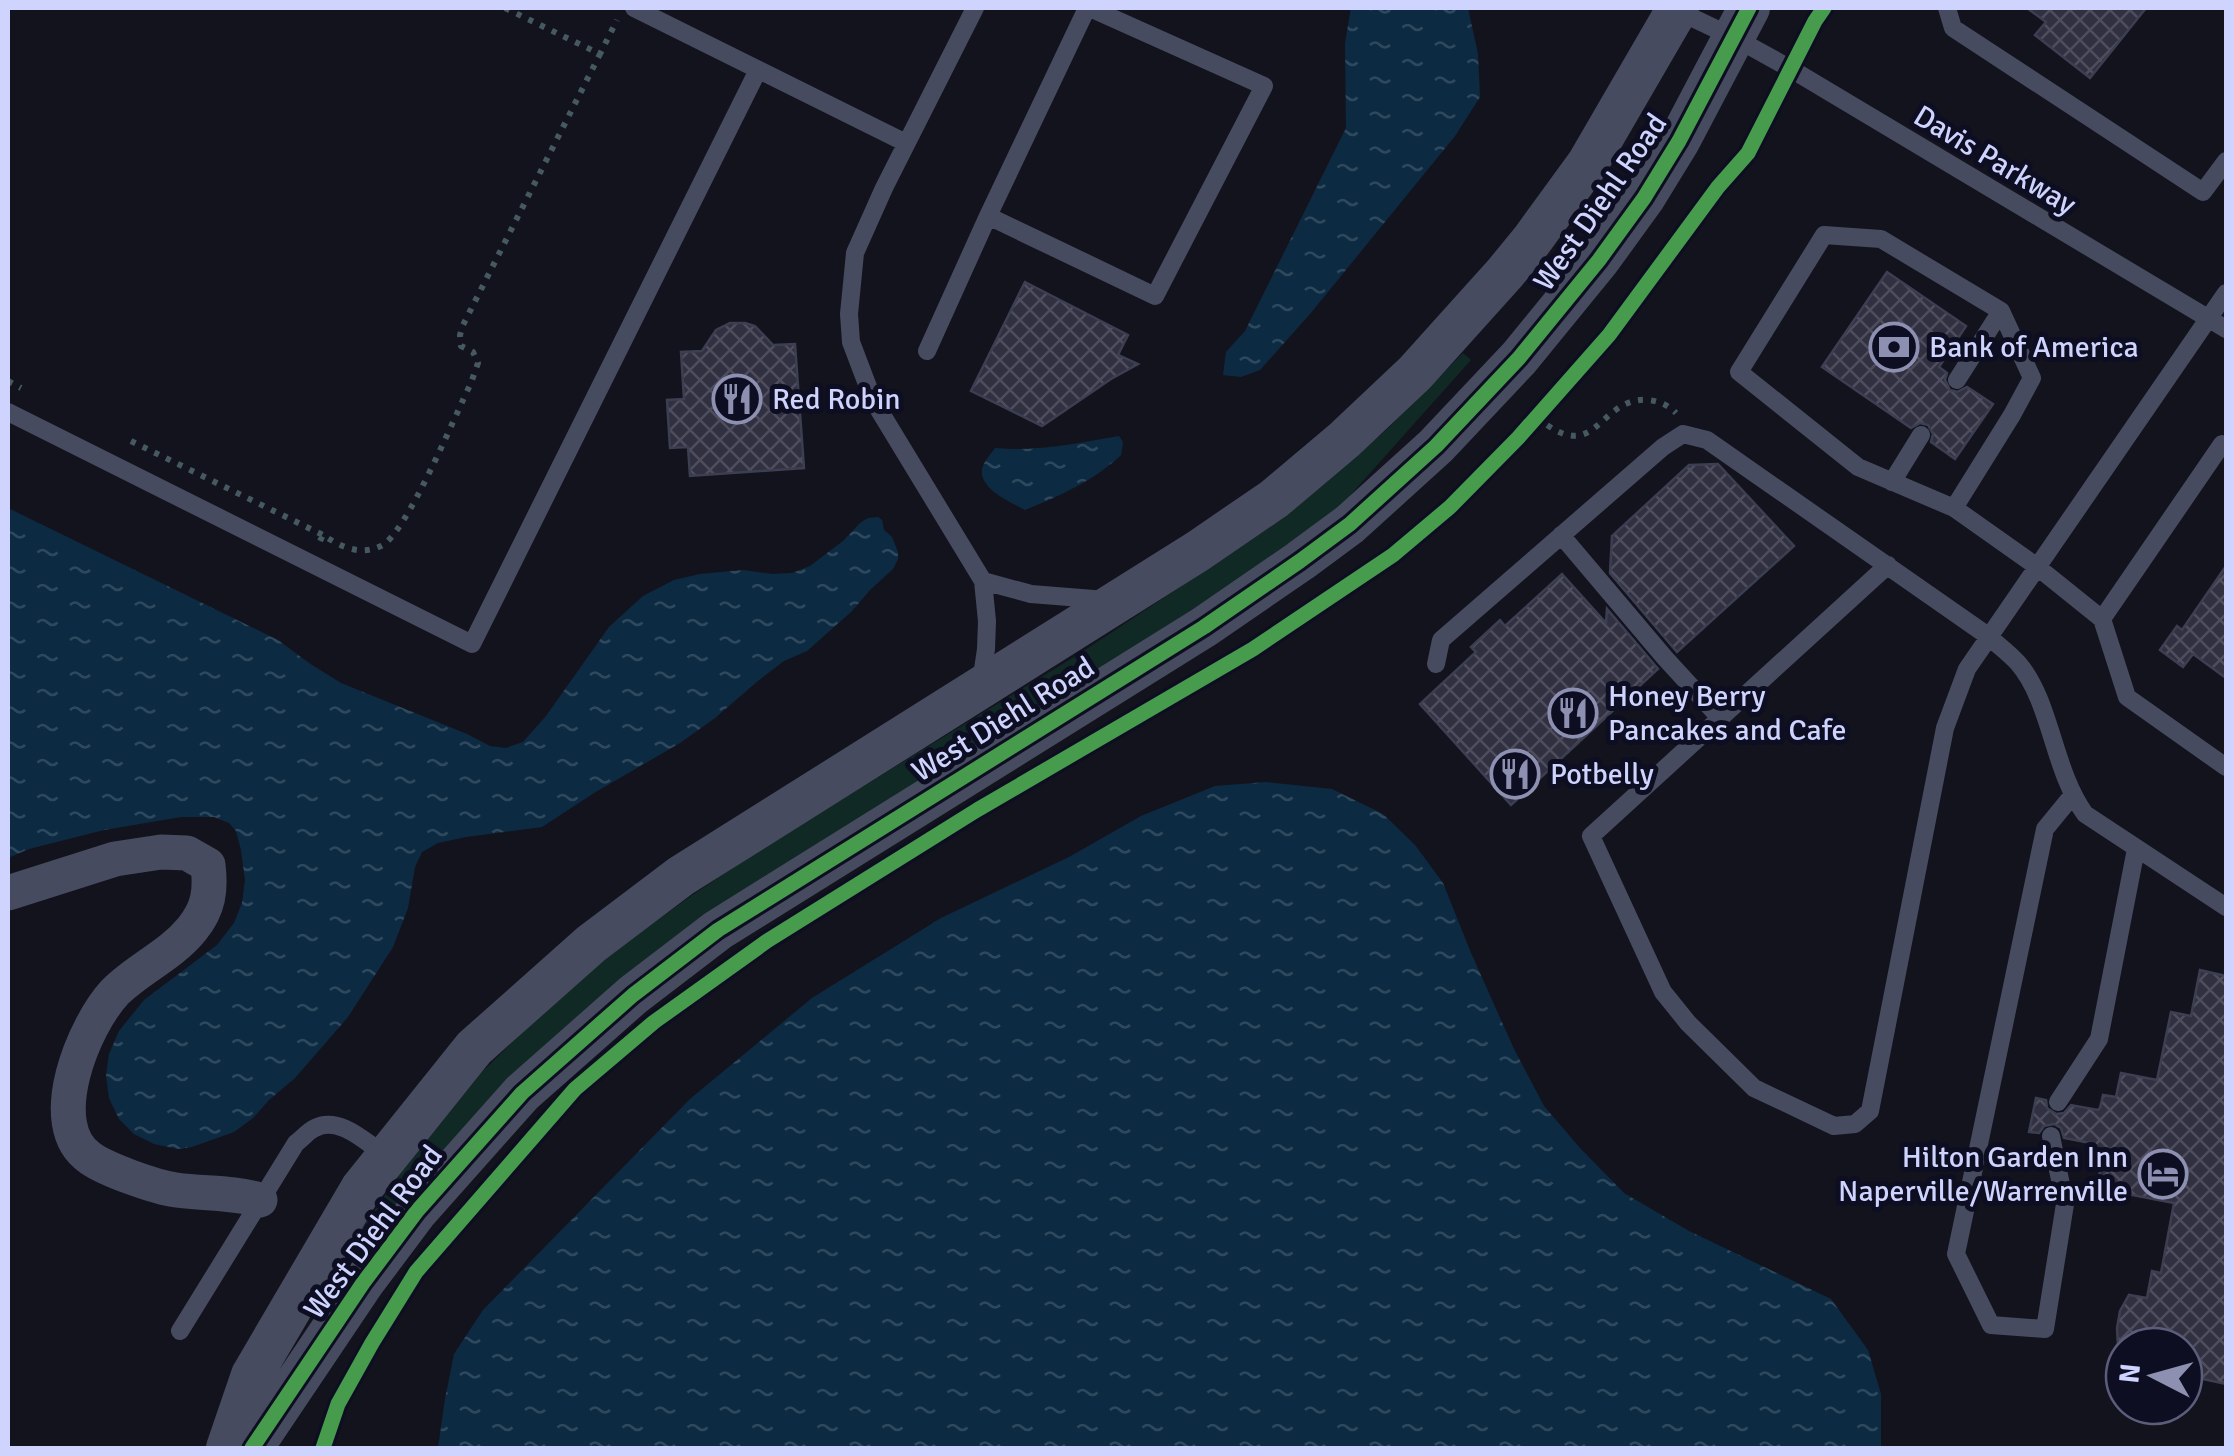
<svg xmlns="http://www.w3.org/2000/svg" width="2234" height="1456" viewBox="0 0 2234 1456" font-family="Signika,sans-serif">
	<defs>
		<pattern id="water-ripples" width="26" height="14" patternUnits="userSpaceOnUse" patternTransform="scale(2.5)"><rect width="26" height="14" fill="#0c2a41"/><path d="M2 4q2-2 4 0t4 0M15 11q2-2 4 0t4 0" fill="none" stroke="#2e485e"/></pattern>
		<pattern id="building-cross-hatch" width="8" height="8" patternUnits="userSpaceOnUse" patternTransform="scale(2.5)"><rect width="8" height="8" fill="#303040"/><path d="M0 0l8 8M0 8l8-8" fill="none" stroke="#4d4d5d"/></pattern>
	</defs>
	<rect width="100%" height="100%" fill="#13131e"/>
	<!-- grass -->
	<path fill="#112925" d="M1463 353 1471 360 1337 510 1295 545 874 811 363 1251 355 1255 349 1252V1247L402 1171 481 1073 544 1011 602 960 691 896 764 847 1079 654 1278 522 1386 430Z"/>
	<!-- water -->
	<path fill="url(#water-ripples)" d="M1351 8H1468L1478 54 1480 97 1455 136 1310 314 1260 370 1241 377 1223 375 1226 352 1245 331 1346 128 1345 43Z
		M1119 436 1123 442 1121 455C1092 482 1061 495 1025 510 1011 502 980 490 982 470 983 462 990 455 995 448 1037 452 1078 443 1119 436Z
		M8 508 278 640 309 663 341 683 467 734 490 746 506 748 523 742 546 716 609 627 643 596 674 580 700 574 743 570 772 574 792 573 810 566 843 541 860 523 868 518 878 517 882 520 884 530 892 537 898 552V559L893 569 871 589 851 612 807 651 784 661 759 680 715 718 680 743 594 793 542 827 466 837 438 843 422 852 415 867 408 908 393 947 348 1017 295 1078 269 1100 253 1118 234 1132 192 1147 178 1149 154 1144 134 1134 119 1119 109 1098 106 1075 109 1054 119 1031 144 1000 217 945 234 923 242 903 245 880 241 850 236 831 229 823 214 817H181L104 830 29 849 8 858Z
		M1266 782 1332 789 1383 814 1415 845 1443 883 1471 953 1514 1049 1544 1106 1580 1148 1624 1193 1689 1231 1831 1299 1868 1350 1881 1394V1448H438L445 1399 454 1354 483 1310 690 1099 812 998 941 918 1069 857 1141 816 1215 786Z"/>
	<!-- building -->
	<path fill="url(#building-cross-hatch)" stroke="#3c3e52" stroke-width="2.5" d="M2027 8H2146L2090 78 2035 35 2046 22Z
		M1887 272 1966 326 1939 367 1947 373 1945 380 1950 390 1957 392 1967 387 1993 404 1955 459 1931 442 1933 434 1928 425 1920 423 1911 428 1822 367Z
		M1025 282 1128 335 1118 355 1138 364 1111 379 1042 426 971 391Z
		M730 323H745L755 326 773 345 795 344 804 468 690 476 688 447 670 448 667 400 684 399 681 352 702 351 716 330Z
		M1718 464 1794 546 1677 652 1610 573 1612 536 1689 465Z
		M2226 566V678L2193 654 2183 667 2160 650 2177 626 2182 630Z
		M1562 574 1606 623 1607 609 1658 669 1511 805 1420 704 1476 652 1471 647 1500 620 1505 626Z
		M2200 970 2226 976V1384L2184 1375V1346H2118L2117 1328 2120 1311 2129 1295 2147 1298 2152 1271 2161 1273 2174 1203 2096 1188 2102 1163 2089 1160 2092 1147H2089L2090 1143 2064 1138 2061 1128 2054 1124 2044 1126 2039 1133 2029 1132 2036 1098 2046 1100 2047 1108 2056 1114 2064 1113 2071 1105 2098 1110 2100 1108 2103 1095 2116 1097 2121 1073 2157 1080 2171 1012 2191 1016Z"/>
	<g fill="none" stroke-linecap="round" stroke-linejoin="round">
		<!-- path -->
		<path stroke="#465960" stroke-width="6" stroke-dasharray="5 8" stroke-linecap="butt" d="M505 8 600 54 617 20
			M8 381 21 388
			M1537 417C1597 469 1598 396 1648 400 1659 401 1668 405 1676 413
			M131 441 323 535
			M320 541 323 535C341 547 360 556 381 546 406 535 456 413 471 383L478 363 473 352 461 346 460 335 463 325 600 54"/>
		<!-- service -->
		<path stroke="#474b5f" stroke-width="18" d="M634 8 906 143
			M975 8 884 188 855 253 849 314 851 342 873 400 983 581 987 621 986 649 981 683
			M1947 8 1953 28 2203 192 2226 161
			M1678 11 1735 38 1791 69 2226 329
			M988 216 1087 8
			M927 351 988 216 1155 296 1264 86 1090 8
			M1957 380 2001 311
			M8 412 472 644 758 70
			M1892 482 1921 435
			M1954 508 2012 415 2032 378 2001 311 1881 239 1824 235 1739 372 1858 467 1954 508 2036 566 2102 619 2127 697 2226 767
			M1561 535 1665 658 1720 718
			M1888 565 1591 836 1663 992 1688 1023 1754 1088 1834 1126 1855 1124 1870 1111 1945 728 1967 669 2226 293
			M983 581 1031 594 1106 600
			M2102 619 2222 444 2226 447
			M1436 664 1441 640 1663 447 1683 434 1707 440 1988 636C1998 645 2009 653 2018 663 2051 701 2053 770 2085 814L2226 907
			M2058 1102 2099 1039 2136 849
			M2051 1136 2065 1204 2045 1329 1991 1325 1956 1254 2045 829 2072 796
			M180 1331 296 1143C302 1139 308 1131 315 1128 339 1115 367 1143 386 1156"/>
		<!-- minor -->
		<path stroke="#474b5f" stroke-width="35" d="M8 893 115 859 161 852 187 853 208 865C211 890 209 908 192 929 170 956 139 968 115 992 84 1025 42 1125 90 1158 107 1170 155 1187 176 1190 205 1194 232 1192 260 1200"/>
		<!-- tertiary -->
		<path stroke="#474b5f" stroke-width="42" d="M227 1448 252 1375 361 1189 474 1048 591 944 681 876 1198 551 1274 499 1344 440 1415 373 1505 273 1532 240 1588 163 1678 8
			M252 1448 363 1283 417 1211 522 1093 633 995 718 930 1204 627 1300 561 1350 524 1436 446 1519 358 1599 260 1644 198 1679 141 1749 8"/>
		<!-- cycleway casing -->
		<g stroke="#0e0e23" stroke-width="21">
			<path id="cycleway" d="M252 1448 363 1283 417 1211 522 1093 633 995 718 930 1204 627 1300 561 1350 524 1436 446 1519 358 1599 260 1644 198 1679 141 1749 8
				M323 1448 338 1404 372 1343 416 1272 575 1089 654 1022 767 941 977 810 1253 649 1393 555 1450 507 1518 438 1609 335 1718 187 1748 153 1815 21 1824 8"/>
		</g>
		<!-- cycleway -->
		<use href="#cycleway" stroke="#469c4c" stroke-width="15"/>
	</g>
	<!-- icons -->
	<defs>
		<g id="bank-ring" transform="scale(2.5)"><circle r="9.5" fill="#0e0e23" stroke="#8d90b0" stroke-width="1.5"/><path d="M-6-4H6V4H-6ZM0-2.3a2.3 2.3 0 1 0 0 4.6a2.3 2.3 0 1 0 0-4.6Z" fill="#8d90b0"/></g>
		<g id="restaurant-ring" transform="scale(2.5)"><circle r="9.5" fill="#0e0e23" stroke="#8d90b0" stroke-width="1.5"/><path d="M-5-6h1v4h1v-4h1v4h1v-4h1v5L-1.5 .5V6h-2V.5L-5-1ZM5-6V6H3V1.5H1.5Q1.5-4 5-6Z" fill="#8d90b0"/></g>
		<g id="hotel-ring" transform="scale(2.5)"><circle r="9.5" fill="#0e0e23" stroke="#8d90b0" stroke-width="1.5"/><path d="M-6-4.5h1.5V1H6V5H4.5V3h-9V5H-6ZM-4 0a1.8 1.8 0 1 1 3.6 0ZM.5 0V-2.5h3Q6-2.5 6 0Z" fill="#8d90b0"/></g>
	</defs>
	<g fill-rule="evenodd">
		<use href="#bank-ring" x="1894" y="347"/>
		<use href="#restaurant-ring" x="737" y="399"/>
		<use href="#restaurant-ring" x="1573" y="713"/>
		<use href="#restaurant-ring" x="1515" y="774"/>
		<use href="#hotel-ring" x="2163" y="1174"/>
	</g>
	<g text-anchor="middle" stroke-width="10" stroke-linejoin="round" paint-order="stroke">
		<!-- street labels -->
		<g font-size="30" fill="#cfd4ff" stroke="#0e0e23">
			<text transform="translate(1995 160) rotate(31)" y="10">Davis Parkway</text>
			<text transform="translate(1600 202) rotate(-55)" y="10">West Diehl Road</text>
			<text transform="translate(1003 719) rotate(-32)" y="10">West Diehl Road</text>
			<text transform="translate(373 1232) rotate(-53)" y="10">West Diehl Road</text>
		</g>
		<!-- poi labels -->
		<g font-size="30" fill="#cfd4ff" stroke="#0e0e23" text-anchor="start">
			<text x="1929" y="357">Bank of America</text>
			<text x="772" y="409">Red Robin</text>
			<text x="1608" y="706">Honey Berry<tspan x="1608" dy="34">Pancakes and Cafe</tspan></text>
			<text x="1550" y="784">Potbelly</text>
			<text x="2128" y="1167" text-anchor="end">Hilton Garden Inn<tspan x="2128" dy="34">Naperville/Warrenville</tspan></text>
		</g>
	</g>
	<!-- border -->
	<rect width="2234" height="1456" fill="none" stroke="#cfd4ff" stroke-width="20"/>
	<!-- north arrow -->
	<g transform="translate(2154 1376) rotate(276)"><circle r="48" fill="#0e0e23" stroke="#5b5d7b" stroke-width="2.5"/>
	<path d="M0-8L18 38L0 25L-18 38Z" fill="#8d90b0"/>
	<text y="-15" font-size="28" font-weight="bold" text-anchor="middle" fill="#cfd4ff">N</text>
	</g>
</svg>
